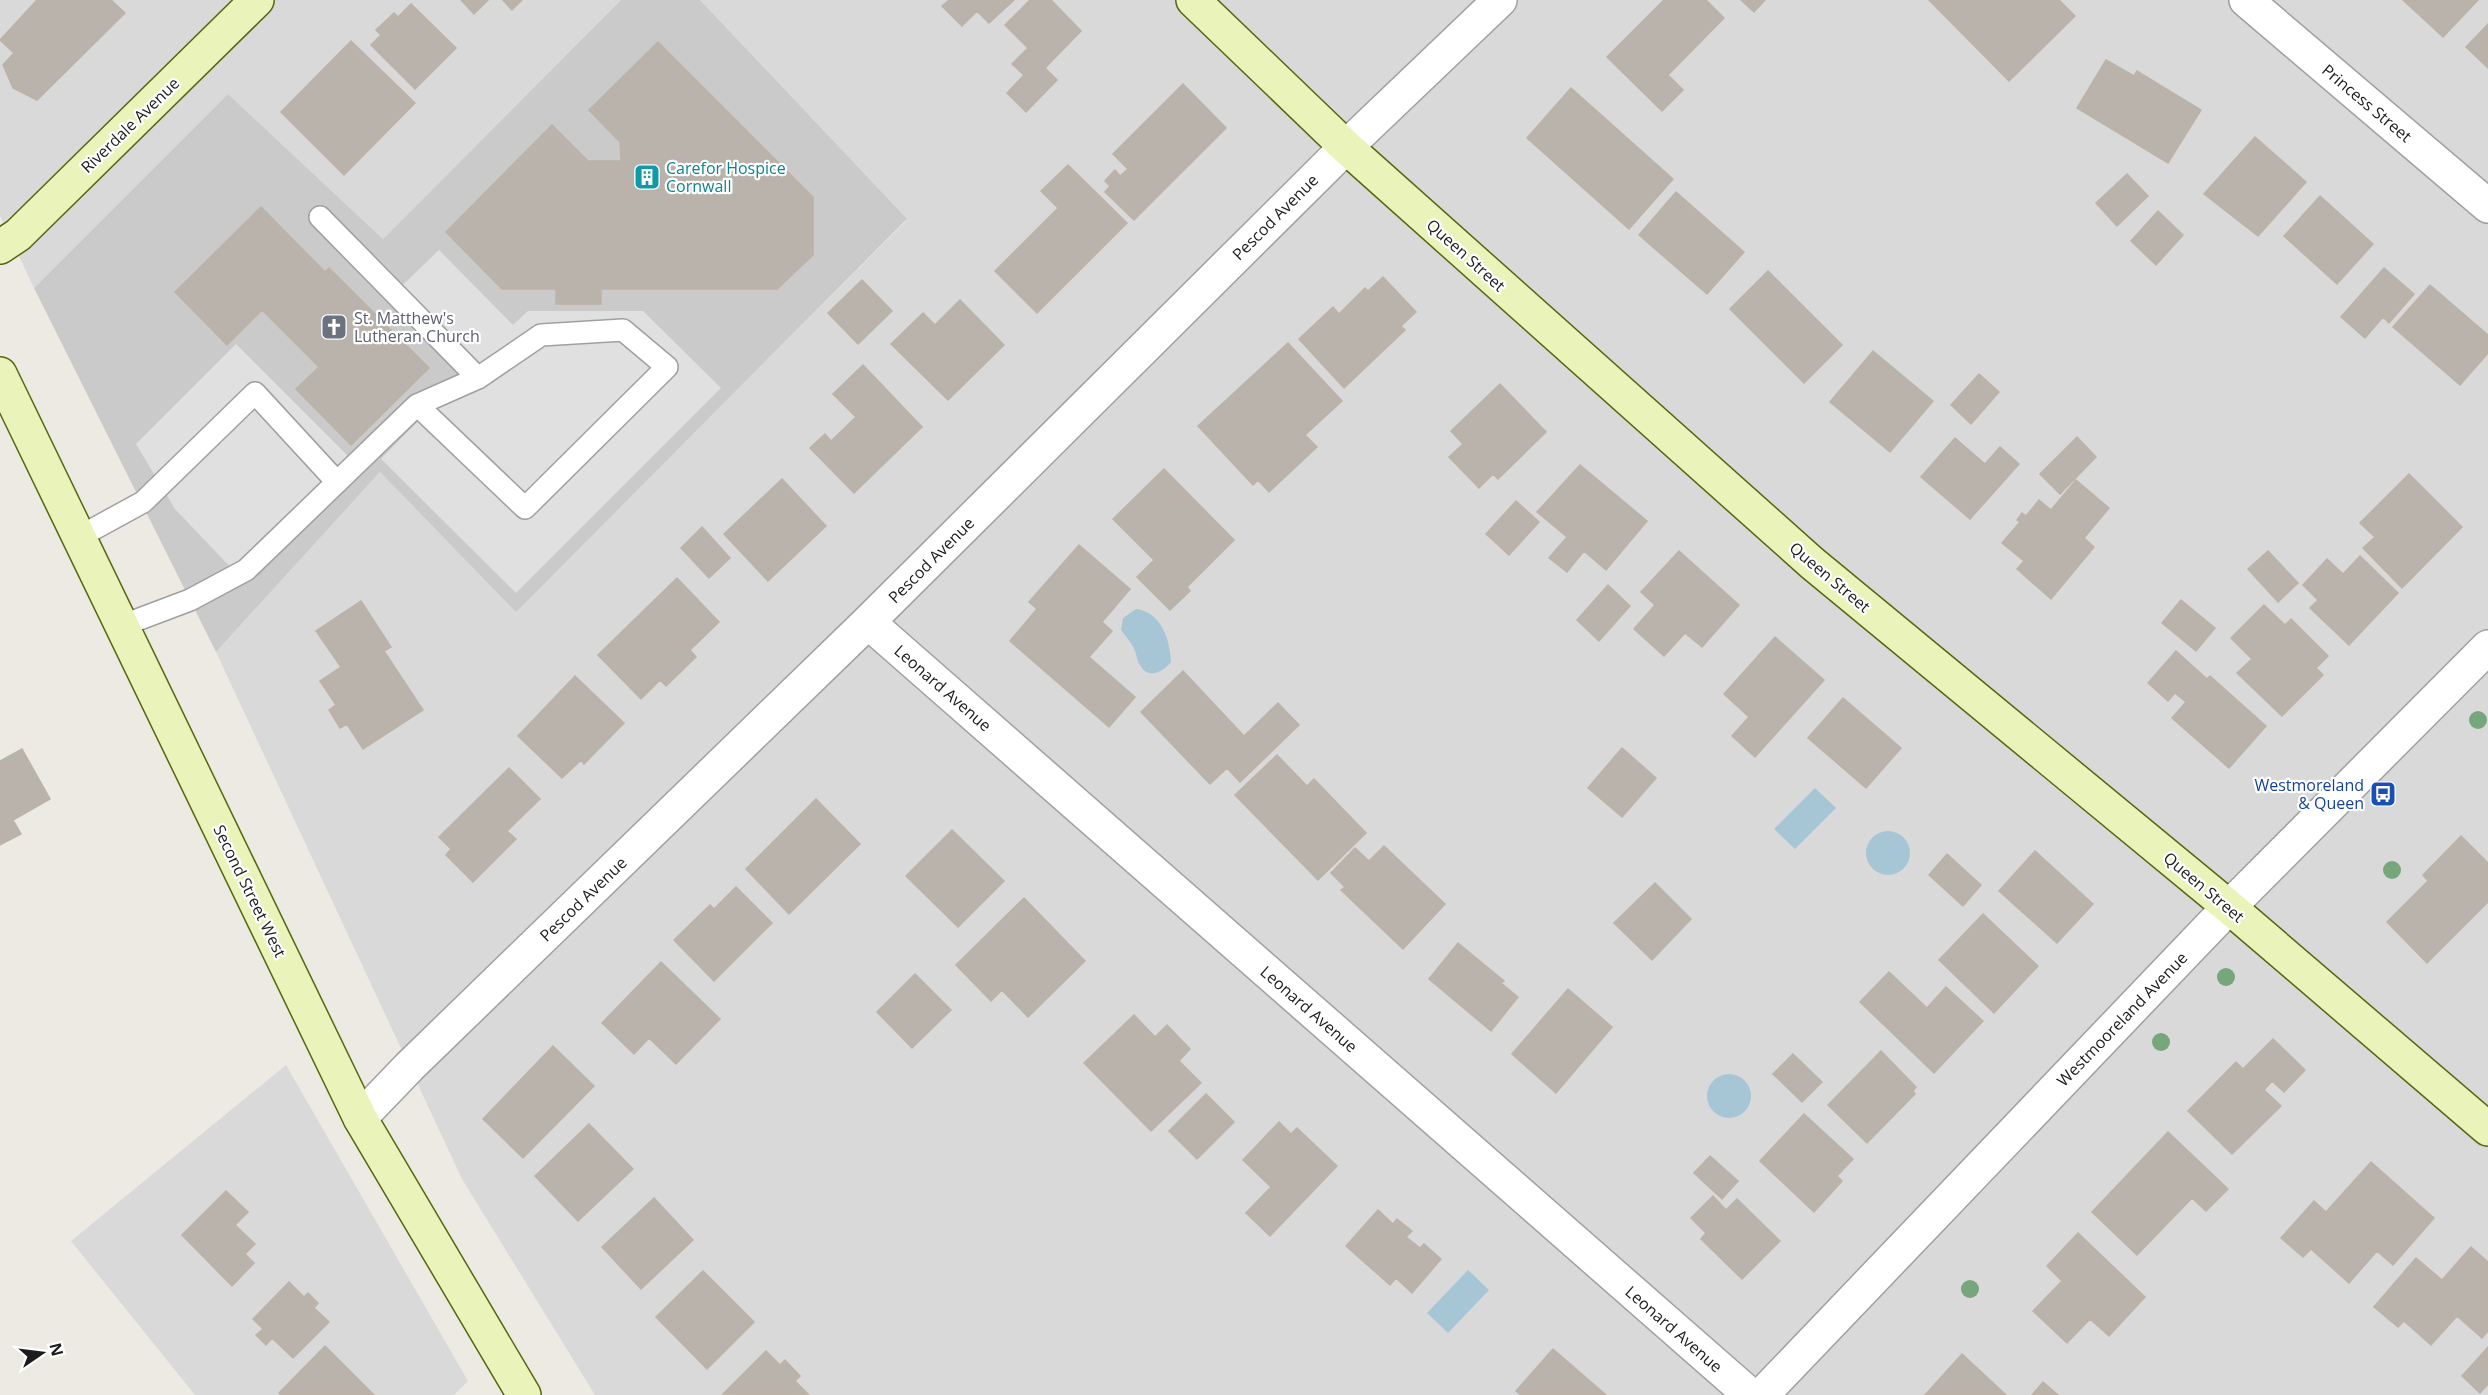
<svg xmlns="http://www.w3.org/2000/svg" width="2488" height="1395" viewBox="0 0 2488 1395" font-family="'Open Sans',sans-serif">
	<rect width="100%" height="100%" fill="#eceae2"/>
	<!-- residential -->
	<path fill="#dad9d9" d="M0 0H621L383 239 228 94 34 288 0 216Z
		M700 0H2488V1395H595L462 1179 216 652 380 472 516 611 907 220Z
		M286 1065 468 1381 454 1395H195L71 1241Z"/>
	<!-- religious -->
	<path fill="#cacaca" d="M621 0H700L907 219 516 612 380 472 216 652 34 288 228 94 383 239Z"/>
	<!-- parking -->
	<path fill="#e0e0e0" d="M439 250 513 325 528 311H643L721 388 516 593 381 459 465 373 389 298Z
		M236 344 349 457 236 573 175 509 136 444Z"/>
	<!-- water -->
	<path fill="#a6c6d6" d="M1136 609C1161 612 1170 639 1171 662 1163 672 1148 680 1140 665 1137 661 1137 656 1135 651 1132 643 1126 637 1121 630L1123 618Z
		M1815 788 1836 808 1795 849 1774 829Z
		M1866 853a22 22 0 1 1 44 0a22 22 0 1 1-44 0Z
		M1707 1096a22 22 0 1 1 44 0a22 22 0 1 1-44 0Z
		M1468 1270 1489 1290 1448 1333 1427 1313Z"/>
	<!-- building -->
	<path fill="#b9b3ac" stroke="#bdb2a6" stroke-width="1.5" d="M37 0H111L125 13 37 100 13 88 3 65 14 53 0 40Z
		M461 0H488L474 14Z
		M503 0H522L512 10Z
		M949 0H1014L989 23 977 11 962 26 942 6Z
		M1030 0H1051L1081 31 1045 68 1057 80 1026 112 1007 93 1024 75 1012 64 1028 48 1005 25Z
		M1664 0H1706L1724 18 1668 75 1683 90 1662 111 1607 57Z
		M1741 0H1765L1754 12Z
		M1929 0H2059L2075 16 2009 81Z
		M2403 0H2478L2443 37Z
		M411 4 456 48 415 89 371 45 381 35 376 30 394 13 398 17Z
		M2488 24V68L2466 47Z
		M351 41 415 103 344 175 281 112Z
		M658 42 813 197V255L777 289H601V304H556V289H502L446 232 552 125 588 161H621L620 142 589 110Z
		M2106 60 2134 76 2137 71 2201 110 2168 163 2077 108Z
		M1183 84 1226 128 1134 220 1105 192 1110 186 1105 181 1115 170 1120 176 1128 169 1113 154Z
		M1571 88 1673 179 1629 229 1527 138Z
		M2255 137 2306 182 2258 236 2204 194Z
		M1068 165 1127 223 1037 313 995 271 1058 208 1041 191Z
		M2127 174 2148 196 2117 226 2096 203Z
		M1676 192 1744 252 1707 294 1639 235Z
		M2320 196 2373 244 2337 284 2284 236Z
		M261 207 325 272 329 268 429 368 351 445 296 389 319 367 262 310 227 345 175 292Z
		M2158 211 2183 235 2156 265 2131 241Z
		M2384 268 2414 294 2389 323 2383 317 2365 338 2341 317Z
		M1768 271 1842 345 1804 383 1730 309Z
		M1383 277 1416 312 1401 326 1405 330 1344 388 1299 339 1333 307 1339 314 1365 288 1368 291Z
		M862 280 892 311 858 344 828 313Z
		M2430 285 2488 335V353L2460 385 2393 327Z
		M960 300 1004 345 948 400 891 344 923 313 935 325Z
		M1288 343 1342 401 1305 435 1317 447 1269 492 1258 480 1253 485 1198 426Z
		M1873 351 1933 401 1890 452 1830 402Z
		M863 365 922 427 854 493 810 448 825 434 831 441 856 417 833 394Z
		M1979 374 1999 392 1971 424 1951 405Z
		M1500 384 1546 432 1498 479 1493 474 1479 488 1449 457 1463 444 1451 431Z
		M2077 437 2096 457 2060 494 2040 474Z
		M1955 438 1985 464 2000 447 2019 464 1970 519 1921 477Z
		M1580 465 1647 521 1606 570 1584 551 1567 572 1549 558 1567 537 1537 512Z
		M1164 469 1234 540 1187 587 1190 591 1170 610 1137 577 1154 560 1113 519Z
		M2409 474 2462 527 2402 588 2363 548 2375 537 2360 523Z
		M782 479 826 526 768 581 724 534Z
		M2076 480 2109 508 2084 538 2094 547 2051 599 2017 569 2024 561 2002 543 2020 522 2017 520 2022 513 2026 516 2039 500 2051 510Z
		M1516 501 1539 522 1509 555 1486 534Z
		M702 527 730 558 709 578 681 548Z
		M1079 545 1130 589 1102 622 1112 631 1089 657 1135 697 1109 727 1010 641 1037 609 1029 602Z
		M1679 551 1739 605 1702 647 1685 633 1664 656 1634 629 1655 605 1641 592Z
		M2268 551 2298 583 2278 602 2248 569Z
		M2360 556 2398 593 2349 645 2310 608 2318 600 2303 585 2327 559 2343 574Z
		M677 578 719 622 690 650 696 657 666 686 660 680 641 699 598 655Z
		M1608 585 1630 606 1599 641 1577 620Z
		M2181 600 2215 628 2196 651 2162 623Z
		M361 601 391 647 384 651 423 710 363 749 347 724 340 728 329 710 336 705 320 681 341 667 316 631Z
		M2264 605 2285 625 2291 619 2328 656 2316 668 2323 675 2282 716 2237 673 2252 659 2231 638Z
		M1775 637 1824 680 1755 757 1732 736 1749 717 1724 694Z
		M2176 651 2207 679 2210 676 2266 726 2229 768 2172 718 2186 702 2175 693 2168 701 2148 683Z
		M1183 671 1244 736 1278 703 1299 725 1240 782 1227 768 1210 784 1141 712Z
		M575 676 624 723 584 764 581 760 562 778 518 736Z
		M1843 698 1901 748 1866 788 1808 738Z
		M1622 748 1656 778 1622 817 1588 788Z
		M22 749 50 799 13 820 21 834 0 845V761Z
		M1277 755 1307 786 1314 779 1366 833 1318 880 1235 795Z
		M509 768 540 799 507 831 516 839 473 882 446 855 451 849 439 837Z
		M816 799 860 844 789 914 746 869Z
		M952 830 1004 881 958 927 906 876Z
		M2461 836 2488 863V902L2427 963 2387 922 2428 881 2423 875Z
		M1384 846 1445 904 1403 949 1341 890 1345 887 1331 873 1355 848 1369 861Z
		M2035 851 2093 904 2057 943 1999 891Z
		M1947 854 1981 885 1963 906 1929 875Z
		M1655 883 1691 919 1652 960 1614 923Z
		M736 887 772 923 714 981 674 940 710 905 714 909Z
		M1024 898 1085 961 1028 1017 1002 990 991 1001 956 965Z
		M1983 914 2038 966 1994 1013 1939 960Z
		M1458 943 1504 981 1501 983 1518 997 1491 1031 1429 979Z
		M661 962 720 1019 676 1064 649 1038 634 1054 602 1023Z
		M1889 972 1927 1008 1946 987 1983 1021 1934 1073 1860 1002Z
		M915 974 951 1010 912 1048 877 1012Z
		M1568 989 1612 1027 1556 1093 1512 1054Z
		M1134 1015 1155 1037 1167 1025 1190 1049 1179 1061 1201 1083 1151 1131 1084 1063Z
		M2273 1039 2305 1070 2284 1092 2272 1081 2264 1090 2281 1106 2232 1154 2188 1111 2236 1062 2243 1069Z
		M553 1046 594 1086 523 1158 483 1119Z
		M1881 1051 1916 1087 1913 1091 1915 1094 1867 1143 1828 1105Z
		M1793 1054 1822 1082 1802 1102 1773 1074Z
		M1206 1094 1234 1122 1197 1159 1169 1131Z
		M1804 1114 1853 1159 1837 1176 1842 1181 1814 1212 1760 1161Z
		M1279 1122 1291 1134 1297 1128 1337 1166 1270 1236 1246 1213 1271 1187 1243 1160Z
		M589 1124 633 1169 578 1221 535 1176Z
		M2168 1132 2228 1189 2206 1211 2192 1198 2137 1255 2092 1212Z
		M1710 1156 1738 1181 1722 1199 1694 1173Z
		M2371 1162 2434 1218 2393 1265 2377 1251 2349 1283 2311 1249 2303 1257 2281 1238 2314 1201 2326 1212Z
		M226 1191 248 1212 235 1225 255 1244 245 1254 254 1263 232 1286 182 1235Z
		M1713 1196 1726 1210 1737 1199 1780 1241 1742 1279 1701 1239 1706 1233 1691 1218Z
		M654 1198 693 1240 641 1289 602 1247Z
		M1378 1210 1393 1224 1397 1219 1412 1231 1406 1237 1420 1248 1424 1244 1441 1259 1412 1293 1396 1278 1390 1285 1346 1246Z
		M2078 1233 2145 1297 2109 1336 2090 1319 2067 1343 2033 1311 2062 1281 2047 1266Z
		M2471 1247 2488 1262V1331L2482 1338 2457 1316 2431 1345 2404 1321 2398 1327 2374 1307 2416 1258 2442 1280Z
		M703 1271 754 1322 707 1369 656 1317Z
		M289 1282 304 1297 308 1293 318 1303 314 1308 329 1322 293 1358 272 1338 266 1345 256 1335 263 1329 253 1319Z
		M325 1346 374 1395H281L279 1393Z
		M2488 1347V1384L2480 1393 2462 1376Z
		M1553 1349 1606 1395H1521L1516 1391Z
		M766 1351 780 1365 785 1360 800 1376 795 1381 809 1395 723 1394Z
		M1962 1354 2006 1395H1925Z
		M2043 1382 2058 1395H2032Z"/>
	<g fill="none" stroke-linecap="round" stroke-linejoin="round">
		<!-- lane casing -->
		<g stroke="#a0a0a0" stroke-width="24">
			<path id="lane" d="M320 217 478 378
				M79 537 143 502 255 393 336 481
				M121 626 190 600 246 570 417 405 525 508 667 367 623 330 541 335 478 378 417 405"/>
		</g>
		<!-- street casing -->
		<g stroke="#a0a0a0" stroke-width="36">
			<path id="street" d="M2246 0 2488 206
				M868 622 1750 1395
				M360 1118 410 1066 868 622 1346 147 1500 0
				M1762 1395 2229 907 2488 647"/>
		</g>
		<!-- secondary casing -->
		<g stroke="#54670e" stroke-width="36">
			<path id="secondary" d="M1193 0 1346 147 1812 563 2229 907 2488 1129
				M0 247 18 235 257 0
				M0 374 360 1118 524 1395"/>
		</g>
		<!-- lane -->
		<use href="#lane" stroke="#fff" stroke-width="21"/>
		<!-- street -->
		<use href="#street" stroke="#fff" stroke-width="33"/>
		<!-- secondary -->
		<use href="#secondary" stroke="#eaf3ba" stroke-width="33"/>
	</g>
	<!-- trees -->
	<g fill="#76a67b">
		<circle cx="2478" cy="720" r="9"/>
		<circle cx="2392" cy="870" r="9"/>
		<circle cx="2226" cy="977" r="9"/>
		<circle cx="2161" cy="1042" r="9"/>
		<circle cx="1970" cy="1289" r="9"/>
	</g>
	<!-- icons -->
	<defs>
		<g id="building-square" transform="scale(1.35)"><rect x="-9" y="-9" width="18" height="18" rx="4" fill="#0f9aa8" stroke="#fff"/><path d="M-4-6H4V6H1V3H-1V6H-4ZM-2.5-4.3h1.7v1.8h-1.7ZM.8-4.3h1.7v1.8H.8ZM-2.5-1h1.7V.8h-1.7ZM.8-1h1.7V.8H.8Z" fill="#fff"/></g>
		<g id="church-square" transform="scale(1.35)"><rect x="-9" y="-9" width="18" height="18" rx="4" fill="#6b7280" stroke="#fff"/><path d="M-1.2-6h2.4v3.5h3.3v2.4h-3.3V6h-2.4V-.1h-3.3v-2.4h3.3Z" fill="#fff"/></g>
		<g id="bus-square" transform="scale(1.35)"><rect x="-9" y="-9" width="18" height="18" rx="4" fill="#1a4fb4" stroke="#fff"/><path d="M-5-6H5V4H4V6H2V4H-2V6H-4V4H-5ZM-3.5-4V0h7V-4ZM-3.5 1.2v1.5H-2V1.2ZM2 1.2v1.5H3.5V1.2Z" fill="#fff"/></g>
	</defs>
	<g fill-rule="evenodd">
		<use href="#building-square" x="647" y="177"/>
		<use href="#church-square" x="334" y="327"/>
		<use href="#bus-square" x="2383" y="794"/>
	</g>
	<g text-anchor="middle" stroke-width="4.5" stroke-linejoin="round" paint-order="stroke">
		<!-- street labels -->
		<g font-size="16" fill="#1c1c1c" stroke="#fff">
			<text transform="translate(2367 103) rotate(40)" y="6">Princess Street</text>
			<text transform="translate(130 125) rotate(-44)" y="6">Riverdale Avenue</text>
			<text transform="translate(1275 217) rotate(-45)" y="6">Pescod Avenue</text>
			<text transform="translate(1466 255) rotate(42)" y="6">Queen Street</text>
			<text transform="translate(931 560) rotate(-45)" y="6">Pescod Avenue</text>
			<text transform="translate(1830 577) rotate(40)" y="6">Queen Street</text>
			<text transform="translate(943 688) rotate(41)" y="6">Leonard Avenue</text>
			<text transform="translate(2204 887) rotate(40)" y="6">Queen Street</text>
			<text transform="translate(250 891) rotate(64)" y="6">Second Street West</text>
			<text transform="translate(583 899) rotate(-44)" y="6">Pescod Avenue</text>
			<text transform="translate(1309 1009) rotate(41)" y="6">Leonard Avenue</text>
			<text transform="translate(2122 1019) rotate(-46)" y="6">Westmooreland Avenue</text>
			<text transform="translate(1674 1329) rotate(41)" y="6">Leonard Avenue</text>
		</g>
		<!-- culture labels -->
		<g font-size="16" fill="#0d838f" stroke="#fff" text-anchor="start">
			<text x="666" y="174">Carefor Hospice<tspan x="666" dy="18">Cornwall</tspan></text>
		</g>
		<!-- worship labels -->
		<g font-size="16" fill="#5b616d" stroke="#fff" text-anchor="start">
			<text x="354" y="324">St. Matthew's<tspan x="354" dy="18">Lutheran Church</tspan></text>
		</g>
		<!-- transit labels -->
		<g font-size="16" fill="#164399" stroke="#fff" text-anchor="end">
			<text x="2364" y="791">Westmoreland<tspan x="2364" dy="18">&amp; Queen</tspan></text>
		</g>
	</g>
	<!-- north arrow -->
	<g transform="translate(42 1353) rotate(76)" stroke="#ffffff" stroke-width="4.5" paint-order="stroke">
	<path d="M0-4.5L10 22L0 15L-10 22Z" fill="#1c1c1c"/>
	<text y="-9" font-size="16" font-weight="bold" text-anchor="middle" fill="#1c1c1c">N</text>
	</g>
</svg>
